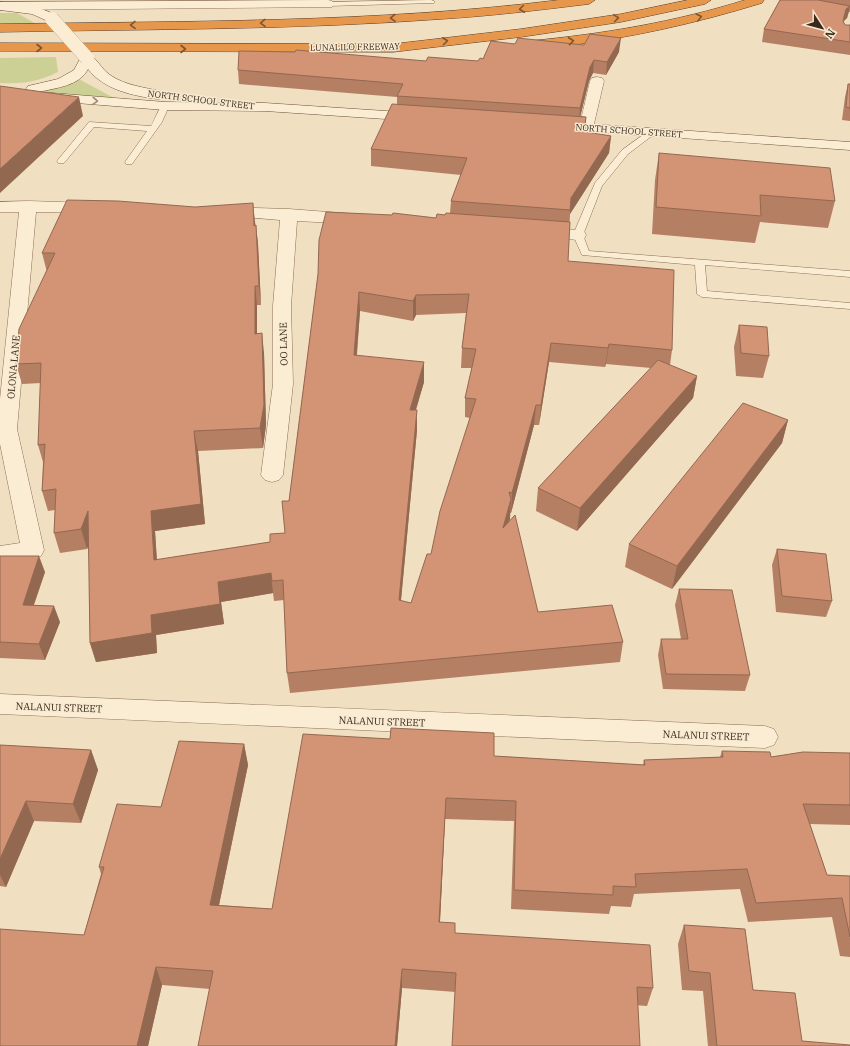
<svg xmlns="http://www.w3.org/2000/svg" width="850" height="1046" viewBox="0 0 850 1046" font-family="'IBM Plex Serif',serif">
	<rect width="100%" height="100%" fill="#f1dfc1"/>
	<!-- green -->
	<path fill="#cdd094" d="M0 13H17L38 25 0 26Z
		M56 57 58 72C38 82 22 84 0 83V58Z
		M73 76 116 99 38 94 62 85Z"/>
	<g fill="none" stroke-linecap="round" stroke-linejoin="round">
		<!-- service casing -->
		<g stroke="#8c6f57" stroke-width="1">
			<path id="service" d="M431 0 434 1V3L328 6 325 4 328 2Z
				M162 104 169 106 162 122 132 164H126L125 162 147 131 94 127 64 163H58L57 161 89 122 151 126Z
				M650 130 657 132 628 154 602 186 583 235 589 251 850 271V277L705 265 707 291 850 303V309L702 297 697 294 695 265 582 255 573 235 595 183 622 150Z"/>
		</g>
		<!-- minor casing -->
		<g stroke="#8c6f57" stroke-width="1">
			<path id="minor" d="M328 0 332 1 334 4 332 7 0 10V2Z
				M597 77 602 78 604 81 593 128 591 131H581L579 128 590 81 592 78Z
				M28 201 93 203 99 205 101 208 99 211 93 213 36 212 17 429 44 550 41 556 0 562V546L20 543 0 444V399L19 212H0V202Z
				M225 207 289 209 354 214 360 216 362 219 360 222 354 224 297 221 291 306 293 384 283 475 279 480 272 482 265 480 261 475 273 384V306L280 220 219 215 217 212 219 209Z
				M538 227 578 230 584 231 586 235 584 239 578 240 532 236 530 232 532 228Z
				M0 694 765 726 774 729 778 737 774 745 765 748 0 714Z"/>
		</g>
		<!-- secondary casing -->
		<g stroke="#6d503a" stroke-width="1">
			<path id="secondary" d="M0 2C15 4 49 6 58 19L52 23 32 14 0 10Z
				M87 54C96 56 101 69 110 75 126 86 144 87 163 92L165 95 163 98 158 99C134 96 104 90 88 69 80 86 55 88 39 92L165 102 265 103 416 113 421 114 423 117 421 120 416 121 265 111 165 110 0 97V89L27 91 26 89 28 86 58 79 74 70 82 55Z
				M560 122 850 142V150L555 129 553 126 555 123Z"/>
		</g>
		<!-- motorway casing -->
		<g stroke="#593e2c" stroke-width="1">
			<path id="motorway" d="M559 0H595L589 4C540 10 491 16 442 19 295 30 147 29 0 32V24C187 21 374 23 559 0Z
				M688 0H711L705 4 621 22 521 37 393 52 0 51V43L393 44 521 29 621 14Z
				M745 0H764L762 3C697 23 631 38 563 46 555 47 527 52 522 45L529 41C603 34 675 22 745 0Z"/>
		</g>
		<!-- service -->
		<use href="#service" fill="#fbedd4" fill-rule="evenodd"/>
		<!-- minor -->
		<use href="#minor" fill="#fbedd4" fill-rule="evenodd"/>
		<!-- secondary -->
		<use href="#secondary" fill="#fbedd4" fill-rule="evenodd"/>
		<!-- motorway -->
		<use href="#motorway" fill="#e7974b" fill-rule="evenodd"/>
		<!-- secondary-bridge casing -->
		<g stroke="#6d503a" stroke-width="14" stroke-linecap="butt">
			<path id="secondary-bridge" d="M52 19 87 58"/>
		</g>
		<!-- secondary-bridge -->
		<use href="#secondary-bridge" stroke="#fbedd4" stroke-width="14"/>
	</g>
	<!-- wall -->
	<path fill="#b57f64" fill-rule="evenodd" d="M780 0H850V12H849L847 18 843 21 845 25H850V55L762 42 764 29Z
		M515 44 619 52 606 75 593 73 589 81 580 116 586 117 585 125 590 126 589 133 611 136 609 153 570 214 568 261 672 350 670 365 697 376 693 398 577 531 536 511 538 488 651 368 606 364 605 367 549 362 539 425H534L511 513H510L509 522 538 612 623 642 620 662 290 693 287 673 284 600 274 601 273 593 221 602 224 624 156 635 157 653 96 662 90 643 89 545 87 549 60 553 54 533 55 510 48 511 42 491 43 462 38 445 41 383 22 384 16 364 47 272 42 253 255 222 258 244 261 305H257V334L264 353 266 425 263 448 198 451 205 524 155 531 157 560 270 542 285 533 318 274 436 218 450 213 451 201 461 175 371 166V149L397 105V97L239 84 238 70 426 61H478ZM360 311 413 321 416 315 466 313 462 348 461 368H472L465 398V417L470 418 431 554 411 603 401 601 417 430 416 410 424 382 357 355Z
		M848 84H850V121L842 120 845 97Z
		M659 153 835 201 828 228 760 222 755 243 652 234 655 180Z
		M739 325 769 356 763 378 736 376 734 347Z
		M788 420 782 443 672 589 625 567 629 544Z
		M777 549 832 601 826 617 776 612 772 565Z
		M0 556 45 572 34 605 60 622 45 660 0 658Z
		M679 589 750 675 745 691 663 689 658 655 661 639H681L675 605Z
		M244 744 248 765 219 905 272 909 494 756 643 765 644 760 720 757 722 751 771 757 850 753V825L810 824 827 875 850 876V957L840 956 832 917 748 922 740 889 634 894 631 907 611 906 609 914 511 909 514 821 445 819 440 922 455 933 653 988 647 1006 402 988 397 1046H198L210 989 162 985 148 1046H0L84 935 101 874 99 867 161 807Z
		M0 745 91 750 98 770 81 823 34 821 6 887 0 886Z
		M684 925 753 990 802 1041 850 1046H708L703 991 682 990 678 944Z"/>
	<!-- shaded-wall -->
	<path fill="#936851" d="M850 6 847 18 843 22 846 9Z
		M621 38 619 52 606 75 607 62Z
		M594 60 593 73 589 81 579 122 580 108 590 67Z
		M79 97 83 116 0 193V169Z
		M590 126 588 143 587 132Z
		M611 136 609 153 570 214 571 198Z
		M253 203 255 222 256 245 254 226Z
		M256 225 258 244 261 305 259 286Z
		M255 286 257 305V353L255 334Z
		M359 292 360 311 355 374 354 355Z
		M416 295V315L413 321V301Z
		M262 333 264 353 266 425 263 448 260 428Z
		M551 343 549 362 539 425 541 405Z
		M609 344 606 364 605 367 608 348Z
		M424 362V382L410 429V410Z
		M697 376 693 398 577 531 580 508Z
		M536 405 534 425 511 513 512 493Z
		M417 410V430L399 620V600Z
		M788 420 782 443 672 589 677 566Z
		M194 431 198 451 205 524 155 531 158 581 154 560 151 511Z
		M511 499 510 519 502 548 503 528Z
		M88 511 94 531 87 549 81 529Z
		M39 556 45 572 28 621 23 605Z
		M271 573 273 593 221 602 224 624 156 635 157 653 96 662 90 643 151 615 218 582Z
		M54 606 60 622 45 660 39 644Z
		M244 744 248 765 215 924 210 905Z
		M91 750 98 770 81 823 73 804Z
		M446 798 445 819 439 941V922Z
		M26 801 34 821 6 887 0 875V859Z
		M156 967 162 985 148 1046H137Z
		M402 969V988L397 1046H395Z"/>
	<!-- building -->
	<path fill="#d29474" stroke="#936851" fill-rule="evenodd" d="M780 0H818L850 6 846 9 843 21 845 25H850V42L764 29Z
		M590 34 621 38 607 62 594 60 590 67 580 108 397 96 403 84 238 70 239 51 295 52 296 50 426 61 428 57 478 61 480 58 483 59 491 41 515 44 518 38 584 45Z
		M848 84H850V108L846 107Z
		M0 86 79 97 0 169Z
		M392 104 586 117 585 125 590 126 587 132 611 136 571 198 570 210 451 201 467 158 371 149Z
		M659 153 830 168 835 201 760 195 761 216 656 207Z
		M67 200 118 201 195 207 253 203 254 226 256 225 259 286H255V334L262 333 264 405 260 428 194 431 201 504 151 511 154 560 270 542V534L285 533 282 501H289L318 274 319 240 326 212 392 215 393 213 436 218 437 214 445 215 446 213 570 222 568 261 674 270 672 350 609 344 608 348 551 343 541 405H536L512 493 509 492 511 499 503 528 515 515 538 612 612 605 623 642 287 673 283 580 272 581 271 573 218 582 220 604 151 615 152 633 90 643 88 511 81 529 54 533 56 489 42 491 45 444 38 445 41 363 16 364 19 329 55 253H42ZM359 292 413 301 416 295 469 294 462 348 476 349 465 398 476 399 440 511 431 554H427L411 603 399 600 417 410H410L424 362 354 355Z
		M739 325 767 327 769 356 741 353Z
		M658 360 697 376 580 508 538 488Z
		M743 403 788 420 677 566 629 544Z
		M777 549 826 554 832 601 782 596Z
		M0 556H39L23 605 54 606 39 644 0 642Z
		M679 589 732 590 750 675 666 674 661 639H688Z
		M391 728 494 733V756L645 765 644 760 723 757 722 751 770 752 771 757 803 752 850 753V805L803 804 827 875 850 876V937L842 898 756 903 747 869 635 874 636 887 613 886V895L514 890 516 801 446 798 439 922 455 923V933L650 945 653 988 637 987 640 1046H452L456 973 402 969 395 1046H198L213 971 156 967 137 1046H0V929L84 935 104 867H99L117 804 161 807 179 741 244 744 210 905 272 909 303 734 390 739Z
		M0 745 91 750 73 804 26 801 0 859Z
		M684 925 745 929 753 990 795 993 802 1041 850 1045V1046H717L710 973 689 971Z"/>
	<!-- one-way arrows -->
	<defs><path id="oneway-chevron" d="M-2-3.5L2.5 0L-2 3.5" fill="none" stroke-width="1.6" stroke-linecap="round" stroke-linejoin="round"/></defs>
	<g stroke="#7f552f">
		<use href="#oneway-chevron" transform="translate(522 9) rotate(173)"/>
		<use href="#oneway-chevron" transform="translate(699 17) rotate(-14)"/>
		<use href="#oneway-chevron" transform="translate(393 18) rotate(177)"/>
		<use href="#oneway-chevron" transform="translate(616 18) rotate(-9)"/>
		<use href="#oneway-chevron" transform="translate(263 23) rotate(179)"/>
		<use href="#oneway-chevron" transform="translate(133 25) rotate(179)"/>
		<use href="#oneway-chevron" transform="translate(445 41) rotate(-7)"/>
		<use href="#oneway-chevron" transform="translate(571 41) rotate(-7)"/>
		<use href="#oneway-chevron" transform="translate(39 48)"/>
		<use href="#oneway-chevron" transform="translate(183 49)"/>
	</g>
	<use stroke="#9a8b78" href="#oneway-chevron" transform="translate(95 101) rotate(4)"/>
	<g text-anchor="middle" stroke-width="3" stroke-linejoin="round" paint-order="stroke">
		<!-- far-street labels -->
		<g font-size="9" fill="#3a291c" stroke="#f8ead1">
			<text transform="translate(355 47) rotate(-1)" y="3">LUNALILO FREEWAY</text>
			<text transform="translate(201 100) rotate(7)" y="3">NORTH SCHOOL STREET</text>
			<text transform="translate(629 131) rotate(4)" y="3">NORTH SCHOOL STREET</text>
		</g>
		<!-- street labels -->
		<g font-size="10" fill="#3a291c" stroke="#f8ead1">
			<text transform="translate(283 344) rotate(-91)" y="4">OO LANE</text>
			<text transform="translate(13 367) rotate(-85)" y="4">OLONA LANE</text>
			<text transform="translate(59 707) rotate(2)" y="4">NALANUI STREET</text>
			<text transform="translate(382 721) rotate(2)" y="4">NALANUI STREET</text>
			<text transform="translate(706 735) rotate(2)" y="4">NALANUI STREET</text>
		</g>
	</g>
	<!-- north arrow -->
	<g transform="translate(822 28) rotate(126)" stroke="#f8ead1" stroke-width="3" paint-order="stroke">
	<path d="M0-3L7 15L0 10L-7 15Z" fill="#3a291c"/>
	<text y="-6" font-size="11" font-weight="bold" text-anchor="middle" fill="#3a291c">N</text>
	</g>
</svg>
